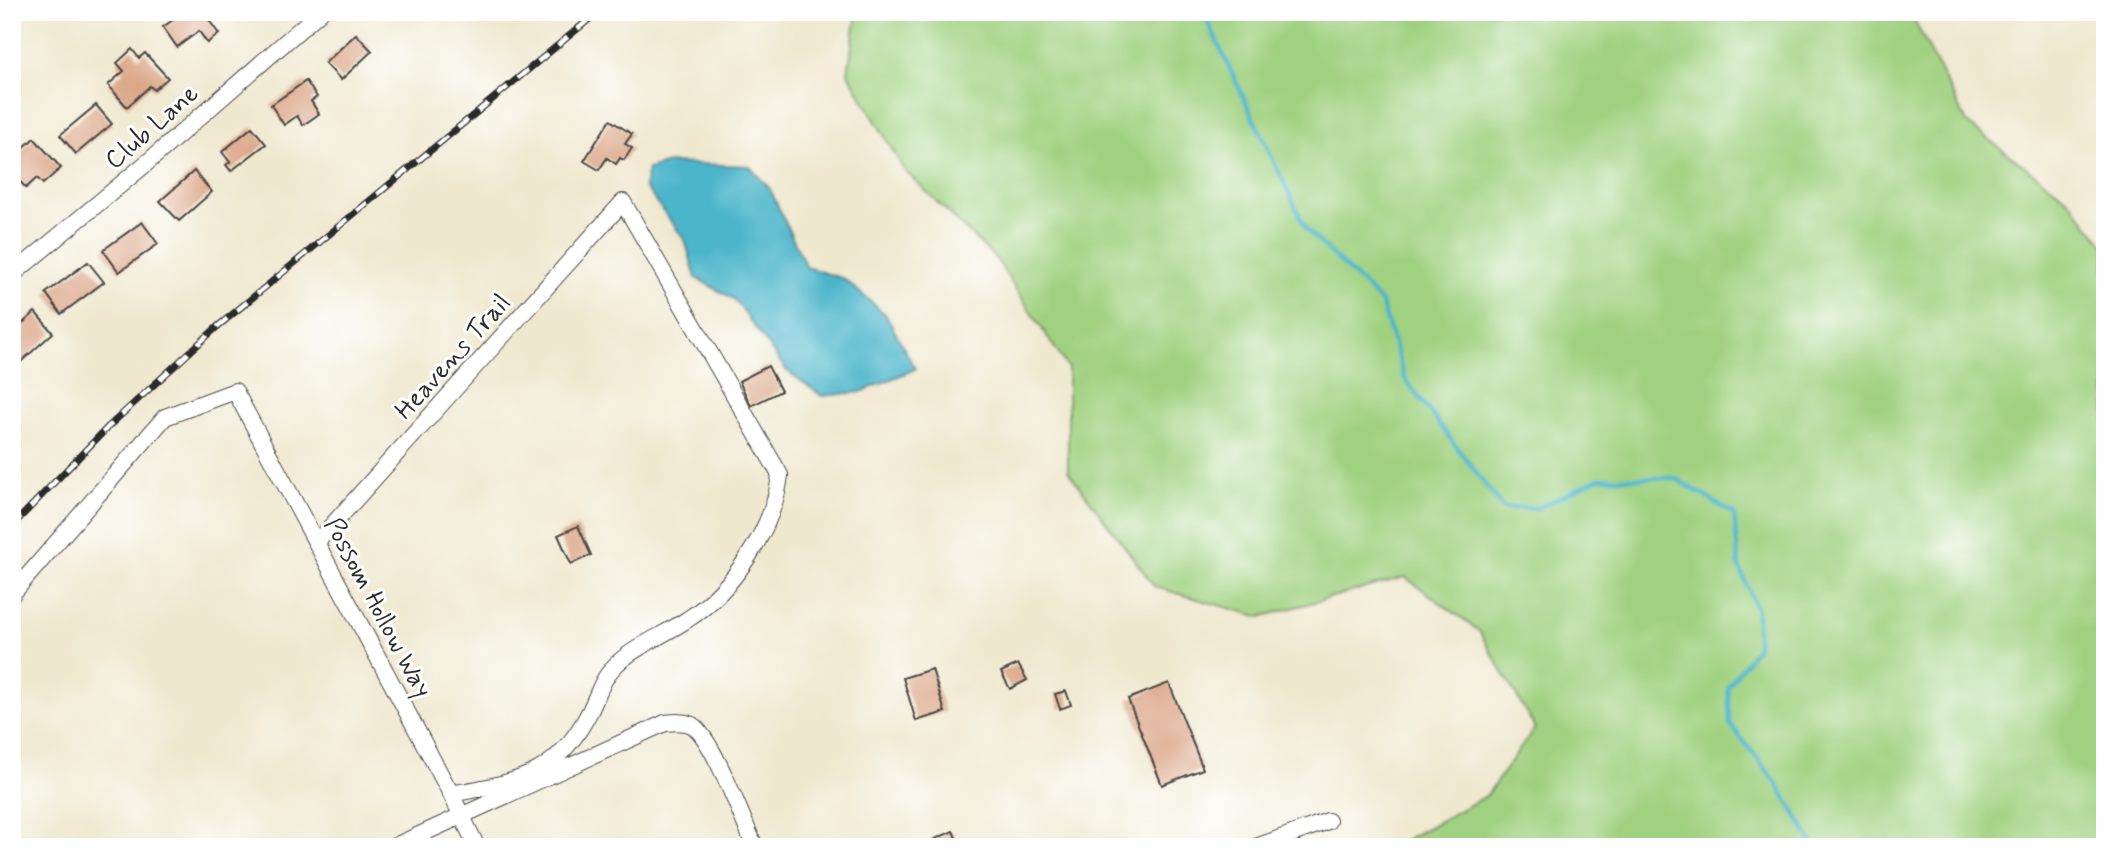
<svg xmlns="http://www.w3.org/2000/svg" width="2117" height="859" viewBox="0 0 2117 859" font-family="Mynerve,sans-serif">
	<rect width="100%" height="100%" fill="#fff"/>
	<filter id="ink" filterUnits="userSpaceOnUse"><feTurbulence type="fractalNoise" baseFrequency=".0143" numOctaves="2"/><feDisplacementMap in="SourceGraphic" scale="14" xChannelSelector="R" yChannelSelector="G"/><feConvolveMatrix kernelMatrix="1 2 1 2 8 2 1 2 1" color-interpolation-filters="sRGB"/></filter>
	<filter id="wash" filterUnits="userSpaceOnUse"><feTurbulence type="fractalNoise" baseFrequency=".00686" numOctaves="4" result="noise"/><feDisplacementMap in="SourceGraphic" scale="28" xChannelSelector="R" yChannelSelector="G"/><feGaussianBlur stdDeviation="1.57" result="paint"/><feColorMatrix in="noise" values="0 0 0 0 0 0 0 0 0 0 0 0 0 0 0 0 0 1.4 0 .05"/><feComposite in="paint" operator="in"/></filter>
	<g filter="url(#wash)">
		<rect width="100%" height="100%" fill="#efe8cf"/>
		<!-- green -->
		<path fill="#a0d180" stroke="#667e56" stroke-width="2" d="M857 12H1910L1967 123 2068 199 2105 246V847H1392L1486 796 1535 728 1479 631 1405 577 1260 617 1155 587 1068 471V368L996 259 904 170 848 73Z"/>
		<!-- water -->
		<path fill="#4cb5ca" stroke="#3c707a" stroke-width="2" d="M668 163 749 166 770 189 806 267 844 279 886 315 915 369 861 392 822 396 786 370 734 299 696 278 685 240 644 186 648 169Z"/>
		<g fill="none" stroke-linecap="round" stroke-linejoin="round">
			<!-- stream -->
			<path stroke="#4cb5ca" stroke-width="4.5" d="M1203 12 1306 229 1381 302 1405 379 1503 508H1538L1599 478H1675L1734 514 1739 566 1757 610V647L1728 687 1730 724 1776 782 1815 847"/>
		</g>
		<g id="blocks">
			<!-- building -->
			<path fill="#dca789" d="M184 12H203L219 34 207 43 199 31 177 47 163 27Z
				M356 34 372 51 341 80 325 63Z
				M132 49 139 58 145 53 168 78 154 90 150 86 127 107 108 85 124 71 117 63Z
				M306 81 317 97 311 101 319 114 303 125 297 116 284 125 271 105Z
				M96 105 112 124 76 154 60 135Z
				M610 120 632 134 625 144 632 148 624 160 620 158 616 164 607 158 599 170 584 161Z
				M252 127 266 144 231 171 226 165 230 162 222 152Z
				M34 138 61 168 43 184 37 178 26 188 12 173V144L14 143 21 150Z
				M194 171 212 192 179 221 160 201Z
				M142 222 158 244 119 272 103 250Z
				M88 262 104 282 61 314 46 293Z
				M35 312 53 333 15 367 12 365V333Z
				M768 366 781 391 751 406 739 381Z
				M578 526 591 555 571 564 558 535Z
				M1018 664 1027 680 1010 689 1001 672Z
				M932 669 945 712 916 721 903 678Z
				M1169 683 1203 769 1162 785 1128 699Z
				M1066 691 1071 705 1060 709 1055 694Z
				M953 831 960 847H927L926 843Z"/>
		</g>
	</g>
	<g filter="url(#ink)">
		<use href="#blocks" fill-opacity="0" stroke="#484744" stroke-width="2"/>
		<g fill="none" stroke-linecap="round" stroke-linejoin="round">
			<!-- street casing -->
			<g stroke="#484744" stroke-width="18">
				<path id="street" d="M12 275 149 161 320 12
					M317 542 623 202 780 475C774 528 733 590 688 619 666 634 640 644 620 661 603 675 599 693 590 711 556 778 519 781 451 794
					M12 594 165 417 235 391 451 794 477 847
					M393 847 665 723C674 722 684 721 692 725 713 738 743 821 755 847
					M1256 847 1328 821"/>
			</g>
			<!-- street -->
			<use href="#street" stroke="#fff" stroke-width="16"/>
			<!-- rail casing -->
			<g stroke="#2b2b2b" stroke-width="7">
				<path id="rail" d="M12 526 108 427 217 327 598 12"/>
			</g>
			<!-- rail -->
			<use href="#rail" stroke="#fff" stroke-width="4.5" stroke-dasharray="13" stroke-linecap="butt"/>
		</g>
	</g>
	<g text-anchor="middle" stroke-width="6" stroke-linejoin="round" paint-order="stroke">
		<!-- street labels -->
		<g font-size="26" fill="#2b2b2b" stroke="#fff">
			<text transform="translate(151 126) rotate(-41)" y="9">Club Lane</text>
			<text transform="translate(452 356) rotate(-48)" y="9">Heavens Trail</text>
			<text transform="translate(379 607) rotate(62)" y="9">Possom Hollow Way</text>
		</g>
	</g>
	<!-- margin -->
	<rect width="2117" height="859" fill="none" stroke="#fff" stroke-width="42"/>
</svg>
